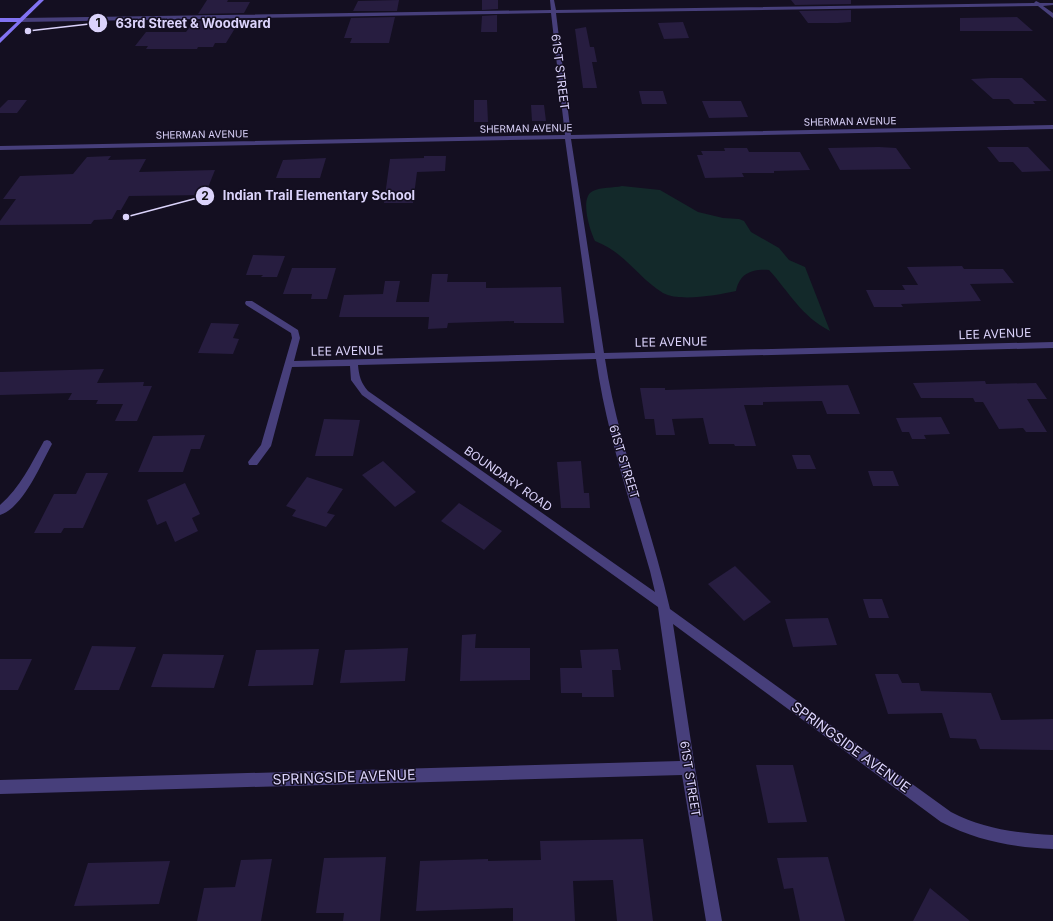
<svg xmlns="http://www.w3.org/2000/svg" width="1053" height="921" viewBox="0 0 1053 921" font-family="Inter,sans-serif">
	<rect width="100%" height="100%" fill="#140f21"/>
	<!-- green -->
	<path fill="#13292a" d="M622 186 660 190 698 212 723 218 739 219 744 221 751 232 779 248 789 260 805 267 830 331C801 316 790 293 769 270 752 269 740 273 736 291 718 295 679 302 663 293 637 277 626 253 595 241 590 231 579 197 593 191 601 187 613 188 622 186Z"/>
	<!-- building -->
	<path fill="#271d40" d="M207 0H228L227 2H250L244 13 198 14Z
		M399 0 397 11H353L358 1Z
		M482 0H498V9L482 10Z
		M791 0H851V4L795 5Z
		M851 10V22L838 23H808L799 11Z
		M497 15V32H481L482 16Z
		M395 17 389 43H350L352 38H344L351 18Z
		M1017 17 1033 31H960V18Z
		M240 20 226 43H215L213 47H198L197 49H146L148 46H135L146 32H186L194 21Z
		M683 22 689 38 664 39 658 23Z
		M586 27 590 47H594L597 62H592L597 88H583L575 29Z
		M991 78H1022L1047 101H1033L1035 104H1014L1009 99H993L971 79Z
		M639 91H663L667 104H642Z
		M8 100H27L17 113H0V108Z
		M474 100H487L488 122H474Z
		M702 101H741L748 117 709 118Z
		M531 105H544L546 121H532Z
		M879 147 896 148 911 169 840 170 828 148Z
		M987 147H1028L1051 171 1022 172 1013 162H999Z
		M724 148H747L749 152H800L810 170 774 171V173H742L744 177 705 178 697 155H703L701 151H725Z
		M111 156 108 160 146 159 139 172 215 170 205 195 129 196 121 210H117L112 219 94 220 91 224 0 225V221L16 199H3L20 176 73 174 87 157Z
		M424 156H446L445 171 417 172 413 203H384L390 159 424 158Z
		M326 158 320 178H276L283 160Z
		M253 255 285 256 277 277H261L263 275H246Z
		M962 266 964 269H1003L1014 283 970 284 981 301 901 304 903 307H874L866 290H905L902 285H918L907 267Z
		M292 268H336L327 299H311L312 294H283Z
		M432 274H448L447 282H486V288L561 287 564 323H514V321L448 323 447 328 428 329 429 317H339L344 295 383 294 385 281H400L396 302H429Z
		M211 323 239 324 233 338 239 339 233 354 198 353Z
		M104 369 97 383 144 382 143 386H152L137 421H115L123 404H96L98 400H68L72 393 0 395V372Z
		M985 381 986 384 1036 383 1047 399H1027L1047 432H1026L1023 428 999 429 983 402H975L973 398H921L913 383Z
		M848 385 860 414H827L822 401 763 402V405H744L756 446H735L734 444H709L703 418 672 419 675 435H656L654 419H645L640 388H665V390Z
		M941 417 950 434 924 435 926 439H912L909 432H902L896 418Z
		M324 419 360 420 353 456H315Z
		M205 435 200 449H191L183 472H138L153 436Z
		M792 455H810L816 469H797Z
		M383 461 416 492 395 507 362 475Z
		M581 461 584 493H589L590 508H561L557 462Z
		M868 471H893L899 486H873Z
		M86 473H108L83 528H64L61 533H34L54 494H76Z
		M307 477 343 489 327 513 335 515 326 527 292 516 296 510 286 506Z
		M185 483 200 514 192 518 198 531 175 542 166 521 157 525 147 500Z
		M459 503 502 531 484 550 441 521Z
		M735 566 771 602 744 621 708 584Z
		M863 599H882L889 618H869Z
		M828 618 837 645 793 647 785 619Z
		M476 634 475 648H530V680L460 681 462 635Z
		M92 646 136 647 119 690H74Z
		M408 648 405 681 340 683 345 650Z
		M319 649 313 685 248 686 256 650Z
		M618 649 621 670H612L614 697H582V693H561L560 668H582L580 650Z
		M163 654 224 655 214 688 151 687Z
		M0 659H32L18 690H0Z
		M875 674H898L902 683H919L921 691 991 693 1001 720 1053 719V750L980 749 976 739 950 738 942 713 888 714Z
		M756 765H793L807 822 768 823Z
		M643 839 653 921H617L613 880 573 881 575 921H513V908L416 911 420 861 488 859V861L541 860 540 841Z
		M386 857 380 921H343L344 913H316L324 858Z
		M828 857 845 921H800L793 888 784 889 777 858Z
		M272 859 261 921H197L204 888 235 887 241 860Z
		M170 861 159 904 74 906 88 863Z
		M930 888 970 921H913Z"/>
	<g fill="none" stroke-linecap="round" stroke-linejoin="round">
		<!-- minor -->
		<path fill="#473f7b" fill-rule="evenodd" d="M550 0H554L556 10 1034 3 1036 1 1040 3H1053V5L1043 6 1053 13V18L1038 6 556 13 571 135 1053 125V129L571 139 604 353 1053 342V348L605 359C618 444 651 525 670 609L951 812C983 829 1017 833 1053 835V849C1011 847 978 841 941 822L673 624 695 768 722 921H706L682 775 0 794V780L680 761 658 607 362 395 351 380 350 366 292 367 271 446 257 465H249L248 462 261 445 292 338 291 333 246 305 245 303 246 301H252L298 330 300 338 294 361 595 353 565 139 0 150V146L565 135 551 13 22 22 19 20 22 18 551 10ZM596 359C606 431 630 501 650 571L655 592 368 391C361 383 359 376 358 365Z
			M47 440 50 441 52 444C41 464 23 508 0 515V505C20 488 31 464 44 441Z"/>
		<!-- secondary -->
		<path fill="#8273f2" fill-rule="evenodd" d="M39 0H44L0 43V38L17 22H0V18H20Z"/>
	</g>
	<g text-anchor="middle" stroke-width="3" stroke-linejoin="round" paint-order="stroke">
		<!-- far-street labels -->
		<g font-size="10" fill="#dbd3fb" stroke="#140f21">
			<text transform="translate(850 121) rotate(-1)" y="4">SHERMAN AVENUE</text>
			<text transform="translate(526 128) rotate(-1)" y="4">SHERMAN AVENUE</text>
			<text transform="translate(202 134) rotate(-1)" y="4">SHERMAN AVENUE</text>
		</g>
		<!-- street labels -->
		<g font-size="12" fill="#dbd3fb" stroke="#140f21">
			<text transform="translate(560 72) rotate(83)" y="4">61ST STREET</text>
			<text transform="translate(995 334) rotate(-2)" y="4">LEE AVENUE</text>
			<text transform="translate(671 342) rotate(-1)" y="4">LEE AVENUE</text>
			<text transform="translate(347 351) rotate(-1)" y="4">LEE AVENUE</text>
			<text transform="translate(624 462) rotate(73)" y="4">61ST STREET</text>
			<text transform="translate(508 479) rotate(35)" y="4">BOUNDARY ROAD</text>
			<text transform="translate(690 779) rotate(81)" y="4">61ST STREET</text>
		</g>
		<!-- near-street labels -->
		<g font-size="14" fill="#dbd3fb" stroke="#140f21">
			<text transform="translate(851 747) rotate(36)" y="5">SPRINGSIDE AVENUE</text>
			<text transform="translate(344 777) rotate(-2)" y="5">SPRINGSIDE AVENUE</text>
		</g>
	</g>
	<!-- callouts -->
	<path fill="none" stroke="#dbd3fb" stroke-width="1.5" d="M28 31L98 23M126 217L205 196"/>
	<g fill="#dbd3fb" stroke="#140f21" stroke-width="1.5">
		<circle cx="28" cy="31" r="4"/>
		<circle cx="126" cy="217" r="4"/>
		<circle cx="98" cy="23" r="10"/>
		<circle cx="205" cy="196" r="10"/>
	</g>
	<g font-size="12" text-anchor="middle" font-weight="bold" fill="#111">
		<text x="98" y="27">1</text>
		<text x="205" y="200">2</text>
	</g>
	<g font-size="13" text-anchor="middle" font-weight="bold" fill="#dbd3fb" stroke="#140f21" stroke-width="3" stroke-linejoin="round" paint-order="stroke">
		<text x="193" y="28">63rd Street &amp; Woodward</text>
		<text x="319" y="200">Indian Trail Elementary School</text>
	</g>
</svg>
